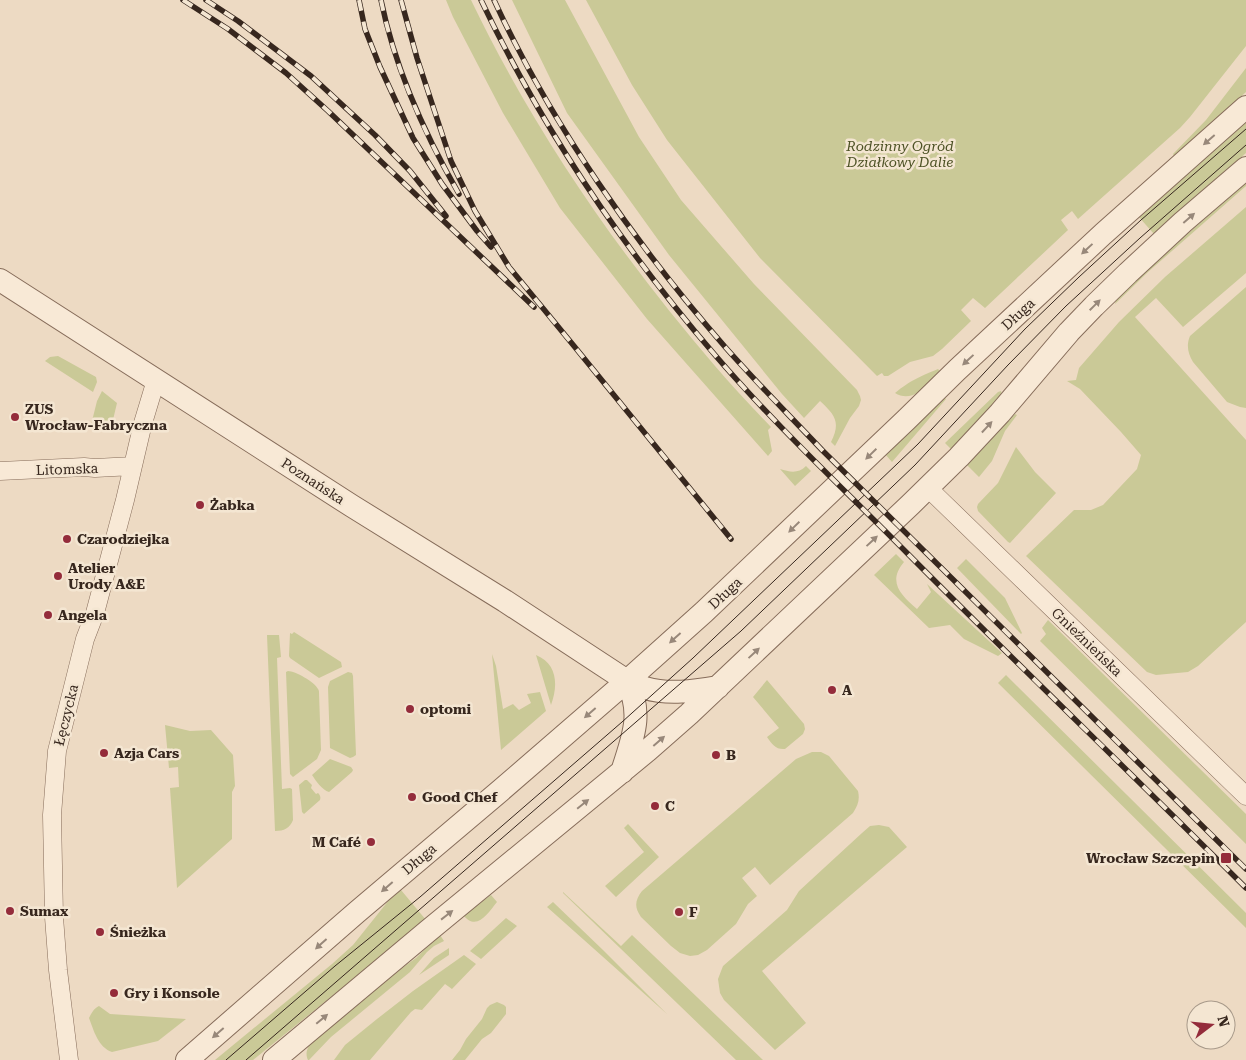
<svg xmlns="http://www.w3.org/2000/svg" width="1246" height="1060" viewBox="0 0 1246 1060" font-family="'Roboto Serif',serif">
	<rect width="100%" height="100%" fill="#eddac3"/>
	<!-- green -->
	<path fill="#cac997" d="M446 0H471C535 133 619 254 715 366 733 387 752 407 771 427L768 430 772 451 768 456 647 319 560 208 503 113 453 17Z
		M512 0H565L639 137 681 200 754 284 857 390 860 396 861 400 859 406 850 418 835 446 831 442C841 422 835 415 820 401L804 418 782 394 669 255 567 113Z
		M586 0H1246V46L1190 117 1180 128 1078 219 1072 211 1061 220 1068 230 985 308 973 298 961 310 971 321 942 349 933 356 910 362 888 376H884L882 373 877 376 760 258 667 140 632 85Z
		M1246 68V92L1174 156 1173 154 1206 120Z
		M1246 121V153L1154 234 1138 216Z
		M1246 183V186L1148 272 1115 304 1116 300 1156 261Z
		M1246 207V273L1183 327 1156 298 1135 317 1246 440V622L1198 666 1188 672 1156 675 1147 672 1026 556 1074 510H1091L1103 505 1137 469 1141 455 1121 432 1080 389 1067 381 1076 380 1079 368 1119 322 1165 277Z
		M1246 287V408L1240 407 1227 402 1193 362C1188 354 1186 345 1190 336Z
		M58 356 96 377 97 382 93 392 45 361 50 357Z
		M938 369 941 372 919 392C911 397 903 398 895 393 911 380 919 377 938 369Z
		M102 391 117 403 112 424 108 428 90 429 97 401Z
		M1001 391 1002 395 951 449 945 443 998 392Z
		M945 398 946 399 892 462 885 454Z
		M1015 414 1017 415 1005 431 992 461 979 477 967 465Z
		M1016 447 1035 472 1056 493 1010 543 1008 542 978 511 977 507 978 504 998 483Z
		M806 466 811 471 795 486 780 469C790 472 798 474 806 466Z
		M896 554 904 562C887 582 901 595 917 609L931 592 927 584 1002 653 998 656 964 639 950 625 929 628 874 575Z
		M966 559 1005 598 1022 633 1021 634 957 568Z
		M1048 620 1246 814V844L1040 641 1046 634 1042 628Z
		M294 632 341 662 342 667 319 678 290 658 289 656 290 633 292 634Z
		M267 635H279L281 657 277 658 282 789 290 788 292 789 293 820C290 828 284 831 275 831Z
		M492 654 496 666 503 709 513 704 519 710 531 703 527 694 540 692 546 711 501 750Z
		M536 655C558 664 558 686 551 705Z
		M288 671C295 671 315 682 318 689 319 690 319 692 319 693L321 750 317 759 293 777 290 774 286 672Z
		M348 672 352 673 353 676 356 755 353 757 350 758 330 748 328 687 330 681Z
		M1006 675 1246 913V928L998 683Z
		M767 680 804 724 805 729 803 734 785 749C776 750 772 744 767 737L779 728 753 697Z
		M165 725 190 731 211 730 233 755 235 786 232 792V839L177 888 170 788 179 787 178 767 169 768Z
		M812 752H821L829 756 858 791C860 800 858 805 853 813L770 885 755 867 742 878 757 896 748 904 736 924 707 950 698 955 690 956 680 953 671 946 641 917C634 907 635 900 642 891L796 759Z
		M330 759 351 767 353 770 352 772 329 792C322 790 316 781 312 775Z
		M305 780H307L312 785 311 788 316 794 318 793C320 795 321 797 320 800L304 814 302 812 299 785Z
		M628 824 659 857 616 897 605 886 644 852 624 828Z
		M879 825 889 827 907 847 762 971 806 1023 775 1050 724 1000 720 993 718 979 723 966 787 910 799 891 862 833 870 826Z
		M401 890 426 920 253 1060H215L332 964 353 945 389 900Z
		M563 892 621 946 632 935 763 1060H736L563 893Z
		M491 895 497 902C488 913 477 932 463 915Z
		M553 902 603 950 667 1014 547 907Z
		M506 918 517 926 481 959 470 951Z
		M440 935 444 941 434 946 427 952 410 972 331 1037 309 1060H308C304 1052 309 1045 314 1039L395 973 416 958 423 951Z
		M449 948V955L419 975 434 958Z
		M464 955 476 964 452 989 445 984 422 1010 415 1009 411 1012 370 1060H334L345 1045 377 1019 413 991Z
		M497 1002 504 1005 506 1007V1014L491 1033 482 1039 465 1060H452L460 1050 466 1039 482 1019 487 1008 490 1005Z
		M99 1006 110 1014 186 1019 158 1041 112 1052C98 1047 94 1031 89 1018 91 1014 94 1008 99 1006Z"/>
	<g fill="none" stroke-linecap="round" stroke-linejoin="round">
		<!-- minor casing -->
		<g stroke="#866c5a" stroke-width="19">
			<path id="minor" d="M0 471 84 467 95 468 133 466
				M928 488 1246 796
				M69 1060 58 970 54 917 52 815 57 751 85 639 95 613 125 500 143 423 156 380"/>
		</g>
		<!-- tertiary casing -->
		<g stroke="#866c5a" stroke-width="24">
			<path id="tertiary" d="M0 280 352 506 505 601 627 681C633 684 639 686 645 688 669 695 694 691 718 687
				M622 772C632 739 644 715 627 681
				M187 1060 357 912 500 791 627 681 704 612 906 420 957 370 1103 234 1246 107
				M274 1060 428 931 648 750 689 714 910 505 959 457 1000 413 1069 332 1094 306 1128 273 1183 222 1246 168"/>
		</g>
		<!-- minor -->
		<use href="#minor" stroke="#f8e9d6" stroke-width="18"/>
		<!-- tertiary -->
		<use href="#tertiary" stroke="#f8e9d6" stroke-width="22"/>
		<!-- tram -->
		<path stroke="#37271e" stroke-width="1" d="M226 1060 335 966 420 897 622 722 693 658 918 444 1025 329 1079 277 1141 220 1246 129
			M246 1060 741 631 915 465 1008 365 1066 306 1140 238 1246 145"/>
		<!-- rail casing -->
		<g stroke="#37271e" stroke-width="5.5">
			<path id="rail" d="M183 0 228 29 286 73 328 111 534 307
				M206 0 238 21 311 76 375 135 410 171 446 216
				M359 0 365 29 380 67 413 138 442 184 477 231 491 247
				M381 0C395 69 424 133 459 194
				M401 0 417 58 451 161 475 211 509 267 574 346 731 539
				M481 0C542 128 622 247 715 355 775 425 844 489 909 555 1020 667 1134 776 1246 888
				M494 0C551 124 636 245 726 348 757 383 790 416 822 450L1246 869"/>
		</g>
		<!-- rail -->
		<use href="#rail" stroke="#f4e6d2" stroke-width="4" stroke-dasharray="11" stroke-linecap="butt"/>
	</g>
	<!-- one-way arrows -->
	<defs><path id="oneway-solid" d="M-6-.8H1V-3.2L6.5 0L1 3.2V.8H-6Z" transform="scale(1.25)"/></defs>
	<g fill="#98887a">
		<use href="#oneway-solid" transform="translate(1209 140) rotate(139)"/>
		<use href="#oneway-solid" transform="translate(1189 218) rotate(-41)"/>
		<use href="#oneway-solid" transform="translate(1087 249) rotate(137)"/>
		<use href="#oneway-solid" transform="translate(1095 305) rotate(-45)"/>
		<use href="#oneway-solid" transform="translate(968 360) rotate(137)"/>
		<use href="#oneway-solid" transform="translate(987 427) rotate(-47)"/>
		<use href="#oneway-solid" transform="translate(871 454) rotate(136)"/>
		<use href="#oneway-solid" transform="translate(794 527) rotate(136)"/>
		<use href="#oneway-solid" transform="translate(872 541) rotate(-43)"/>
		<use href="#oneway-solid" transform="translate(675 638) rotate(138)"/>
		<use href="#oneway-solid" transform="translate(754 653) rotate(-43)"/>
		<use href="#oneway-solid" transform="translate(590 713) rotate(139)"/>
		<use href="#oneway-solid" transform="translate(659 741) rotate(-41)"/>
		<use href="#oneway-solid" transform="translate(583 804) rotate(-39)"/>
		<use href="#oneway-solid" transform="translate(387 887) rotate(139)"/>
		<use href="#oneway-solid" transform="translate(447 915) rotate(-38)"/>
		<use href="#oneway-solid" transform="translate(321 944) rotate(138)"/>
		<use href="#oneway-solid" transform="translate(322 1019) rotate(-40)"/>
		<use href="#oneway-solid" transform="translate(218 1033) rotate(139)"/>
	</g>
	<!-- markers -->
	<g fill="#942c3b" stroke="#f4e6d2" stroke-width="2">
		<circle cx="15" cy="417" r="5"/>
		<circle cx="200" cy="505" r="5"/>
		<circle cx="67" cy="539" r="5"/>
		<circle cx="58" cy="576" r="5"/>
		<circle cx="48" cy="615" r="5"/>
		<circle cx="832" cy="690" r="5"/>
		<circle cx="410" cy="709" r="5"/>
		<circle cx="104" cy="753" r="5"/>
		<circle cx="716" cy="755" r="5"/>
		<circle cx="412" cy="797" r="5"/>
		<circle cx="655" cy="806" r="5"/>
		<circle cx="371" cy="842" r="5"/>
		<rect x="1220" y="852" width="12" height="12" rx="2.5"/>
		<circle cx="10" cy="911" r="5"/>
		<circle cx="679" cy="912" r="5"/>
		<circle cx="100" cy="932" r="5"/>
		<circle cx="114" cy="993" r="5"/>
	</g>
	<g text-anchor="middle" stroke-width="5" stroke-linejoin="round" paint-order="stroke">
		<!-- park labels -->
		<g font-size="14" font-style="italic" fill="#4d5225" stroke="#f4e6d2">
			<text x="900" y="151">Rodzinny Ogród<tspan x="900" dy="16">Działkowy Dalie</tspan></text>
		</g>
		<!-- street labels -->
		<g font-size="14" fill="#37271e" stroke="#f4e6d2">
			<text transform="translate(1018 314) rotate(-43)" y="5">Długa</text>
			<text transform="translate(67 469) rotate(-2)" y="5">Litomska</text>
			<text transform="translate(313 481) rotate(33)" y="5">Poznańska</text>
			<text transform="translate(725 593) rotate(-43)" y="5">Długa</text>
			<text transform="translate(1087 642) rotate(44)" y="5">Gnieźnieńska</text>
			<text transform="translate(66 715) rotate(-76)" y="5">Łęczycka</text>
			<text transform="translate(419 859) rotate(-40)" y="5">Długa</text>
		</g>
		<!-- poi labels -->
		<g font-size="14" font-weight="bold" fill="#37271e" stroke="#f4e6d2" text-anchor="start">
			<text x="25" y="414">ZUS<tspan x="25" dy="16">Wrocław-Fabryczna</tspan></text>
			<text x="210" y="510">Żabka</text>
			<text x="77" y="544">Czarodziejka</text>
			<text x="68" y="573">Atelier<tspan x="68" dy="16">Urody A&amp;E</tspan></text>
			<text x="58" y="620">Angela</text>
			<text x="842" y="695">A</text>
			<text x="420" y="714">optomi</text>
			<text x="114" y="758">Azja Cars</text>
			<text x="726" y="760">B</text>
			<text x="422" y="802">Good Chef</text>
			<text x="665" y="811">C</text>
			<text x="361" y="847" text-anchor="end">M Café</text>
			<text x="1215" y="863" text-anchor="end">Wrocław Szczepin</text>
			<text x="20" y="916">Sumax</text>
			<text x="689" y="917">F</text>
			<text x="110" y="937">Śnieżka</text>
			<text x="124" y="998">Gry i Konsole</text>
		</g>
	</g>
	<!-- north arrow -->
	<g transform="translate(1211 1025) rotate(74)"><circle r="24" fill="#f4e6d2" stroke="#a89a8a"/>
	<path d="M0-4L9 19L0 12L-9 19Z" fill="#942c3b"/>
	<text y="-8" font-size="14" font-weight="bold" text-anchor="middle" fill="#37271e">N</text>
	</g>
</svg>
